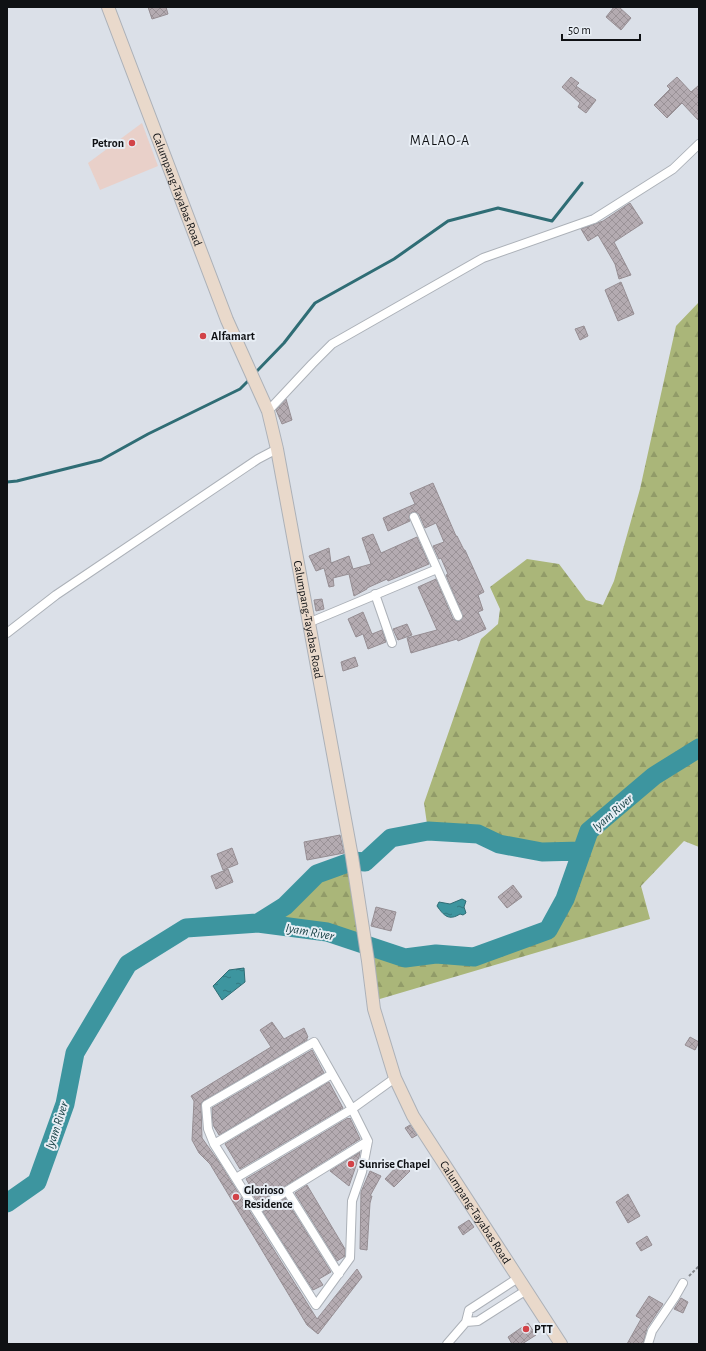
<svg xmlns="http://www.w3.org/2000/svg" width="706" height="1351" viewBox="0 0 706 1351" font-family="'Alegreya Sans',sans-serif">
	<defs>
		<pattern id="forest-firs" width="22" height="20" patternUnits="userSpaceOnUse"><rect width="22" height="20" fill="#aab679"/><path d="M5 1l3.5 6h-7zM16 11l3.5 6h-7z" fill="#919b68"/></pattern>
		<pattern id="water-ripples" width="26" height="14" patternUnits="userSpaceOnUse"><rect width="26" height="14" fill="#3d959f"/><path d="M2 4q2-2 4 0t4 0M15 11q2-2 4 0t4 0" fill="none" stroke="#327880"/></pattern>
		<pattern id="building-cross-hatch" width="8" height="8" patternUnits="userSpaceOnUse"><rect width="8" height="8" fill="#b4abb1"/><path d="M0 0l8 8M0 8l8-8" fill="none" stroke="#9a9297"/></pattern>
	</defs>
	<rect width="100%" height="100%" fill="#dbe0e8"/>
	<!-- commercial -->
	<path fill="#e9d0c9" d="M142 123 158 166 100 190 88 163Z"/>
	<!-- forest -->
	<path fill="url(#forest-firs)" d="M699 302V847L684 841 641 886 650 919 373 1001 366 945 327 932 258 923 285 906 317 874 353 861 366 945 405 958 436 954 474 957 548 930 565 899 582 851 542 852 499 844 478 834 428 831 424 803 481 639 498 624 500 609 490 587 527 559 559 564 586 600 603 605 614 581 640 489 676 326Z"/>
	<!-- water -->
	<path fill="url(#water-ripples)" stroke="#2f6d75" d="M462 899 466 901 464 907 466 913 463 915 460 914C449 921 444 916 437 906L439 902 450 904Z
		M244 968 245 982 222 1000 213 986 229 970Z"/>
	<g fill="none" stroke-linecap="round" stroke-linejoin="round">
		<!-- stream -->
		<path stroke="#2f6d75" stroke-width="3" d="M255 373 284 343 315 303 394 259 448 221 498 208 552 221 582 183
			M7 482 17 481 101 460 148 434 240 389 250 379"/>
		<!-- river -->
		<path stroke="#3d959f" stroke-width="19" d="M258 923 285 906 317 874 353 861 365 862 391 838 428 831 478 834 499 844 542 852 582 851
			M7 1203 37 1182 65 1104 75 1053 128 964 186 928 258 923 327 932 405 958 436 954 474 957 548 930 565 899 589 831 654 776 699 748"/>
	</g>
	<!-- building -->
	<path fill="url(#building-cross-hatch)" stroke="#968e93" d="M148 7H166L168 14 152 19Z
		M614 7H619L631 18 621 30 606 17Z
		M571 77 579 83 576 86 596 100 586 113 578 107 580 103 562 87Z
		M677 77 691 92 699 85V121L682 103 667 118 654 105 670 89 667 86Z
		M630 203 643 223 614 242 631 275 619 279 615 264 598 235 588 241 581 229 603 221Z
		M621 282 634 314 618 321 605 290Z
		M584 326 588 336 580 340 575 329Z
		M286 399 292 420 282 424 276 410Z
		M433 483 456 536H457L464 550H465L484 592 478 595 483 610 478 612 486 629 458 641 457 639 411 653 407 638 437 630 418 587 436 579 453 619 457 621H460L463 617 446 575 448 574 441 558 439 559 433 546 444 542 436 523 425 528 419 514 415 512H412L409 516 410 521 388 531 383 518 415 504 410 493Z
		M373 534 381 553 417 537 429 564 405 574 388 581 387 579 367 588V589L354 596 349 574 333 578 334 586 329 587 324 568 316 571 309 556 329 548 331 563 349 556 353 569 371 564 362 538Z
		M322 599 324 609 316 611 314 600Z
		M363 612 372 634 382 630 386 642 368 649 363 634 356 637 348 619Z
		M407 624 412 635 398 640 393 629Z
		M355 657 358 666 343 671 341 662Z
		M340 835 344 853 307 860 304 842Z
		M232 848 238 864 223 870 217 854Z
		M228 869 233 882 216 889 211 876Z
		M513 885 522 897 507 908 498 897Z
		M376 907 396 912 391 931 371 926Z
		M272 1022 284 1039 304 1028 308 1037 307 1038V1040L203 1101 201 1105 202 1138 219 1162 317 1319 357 1269 362 1277 318 1334 307 1325 210 1164 199 1153 192 1140 194 1101 191 1096 271 1047 260 1030Z
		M690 1037 699 1042 695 1050 685 1045Z
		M312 1050 324 1073 219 1135 213 1125 212 1108Z
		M329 1082 343 1108 240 1169 225 1144Z
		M348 1118 349 1119 350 1118 360 1139 258 1203 247 1185 249 1184 246 1179Z
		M410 1125 417 1135 412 1138 405 1128Z
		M360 1152 359 1157 349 1186 330 1171Z
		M401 1162 410 1171 394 1187 385 1179Z
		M370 1171 381 1176 370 1196H372L370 1203 367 1250 360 1249 361 1192Z
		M307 1185 345 1249V1256L337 1261 295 1193Z
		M628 1194 640 1216 628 1223 616 1202Z
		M285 1198 331 1272 319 1279 323 1285 313 1290 263 1212Z
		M469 1220 474 1227 463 1235 458 1227Z
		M647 1236 652 1245 641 1251 636 1243Z
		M649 1296 663 1304 647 1328 643 1344H627L641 1319 636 1316Z
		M681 1298 688 1302 683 1313 674 1309Z
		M528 1323 536 1335 522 1344H512L508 1337Z"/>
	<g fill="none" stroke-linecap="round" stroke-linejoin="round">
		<!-- street casing -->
		<g stroke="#acb1b8" stroke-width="10">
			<path id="street" d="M268 411 312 364 332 344 483 258 594 219 673 169 699 144
				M414 517 458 616
				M375 594 392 643
				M308 623 437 569
				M7 633 56 595 258 459 277 449
				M314 1042 352 1109 368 1141 362 1172 352 1201 350 1258 316 1305 214 1144 208 1129 206 1105Z
				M214 1144 332 1074
				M236 1178 352 1109 395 1078
				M287 1191 339 1274
				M256 1210 368 1141
				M466 1322 478 1321 525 1291
				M447 1344 466 1322 469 1310 518 1278
				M648 1344 652 1331 675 1297 683 1283"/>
		</g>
		<!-- secondary casing -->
		<g stroke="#acb1b8" stroke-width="14">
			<g id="secondary">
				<path id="s1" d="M108 7 227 320 268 411 277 449 352 857 368 961 374 1009 395 1078 413 1116 561 1344"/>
			</g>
		</g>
		<!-- path -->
		<path stroke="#84878d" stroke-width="2" stroke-dasharray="3 2" stroke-linecap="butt" d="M689 1276 699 1266"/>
		<!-- street -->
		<use href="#street" stroke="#fff" stroke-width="8"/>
		<!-- secondary -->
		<use href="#secondary" stroke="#e9d9cb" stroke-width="12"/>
	</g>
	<!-- markers -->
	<g fill="#d24348" stroke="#e8eef5" stroke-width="1.5">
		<circle cx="132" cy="143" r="4"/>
		<circle cx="203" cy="336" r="4"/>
		<circle cx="351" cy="1164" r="4"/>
		<circle cx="236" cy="1197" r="4"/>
		<circle cx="526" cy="1329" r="4"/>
	</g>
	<g text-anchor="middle" stroke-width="4" stroke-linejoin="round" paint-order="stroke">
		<!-- poi labels -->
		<g font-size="12" font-weight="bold" fill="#0f1114" stroke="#e8eef5" text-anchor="start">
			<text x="124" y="147" text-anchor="end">Petron</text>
			<text x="211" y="340">Alfamart</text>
			<text x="359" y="1168">Sunrise Chapel</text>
			<text x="244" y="1194">Glorioso<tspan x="244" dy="14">Residence</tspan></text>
			<text x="534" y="1333">PTT</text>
		</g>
		<!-- street labels -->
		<g font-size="12" fill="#0f1114" stroke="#e8eef5">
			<text dy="4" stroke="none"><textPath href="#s1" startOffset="195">Calumpang-Tayabas Road</textPath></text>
			<text dy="4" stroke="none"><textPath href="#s1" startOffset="647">Calumpang-Tayabas Road</textPath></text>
			<text dy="4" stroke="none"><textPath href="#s1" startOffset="1271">Calumpang-Tayabas Road</textPath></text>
		</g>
		<!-- water labels -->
		<g font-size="13" font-style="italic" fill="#1d464a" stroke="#e8eef5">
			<text transform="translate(612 812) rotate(-41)" y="5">Iyam River</text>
			<text transform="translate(310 931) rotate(10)" y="5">Iyam River</text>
			<text transform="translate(56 1125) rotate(-72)" y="5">Iyam River</text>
		</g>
		<!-- quarter labels -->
		<g font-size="14" letter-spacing="1" fill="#0f1114" stroke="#e8eef5">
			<text x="440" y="145">MALAO-A</text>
		</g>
	</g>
	<!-- border -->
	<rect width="706" height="1351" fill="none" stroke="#0f1114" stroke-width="16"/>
	<!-- scale -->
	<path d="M562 34v6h78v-6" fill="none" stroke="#0f1114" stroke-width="2"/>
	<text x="568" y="34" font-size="12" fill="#0f1114" stroke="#e8eef5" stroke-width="3" paint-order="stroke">50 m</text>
</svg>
